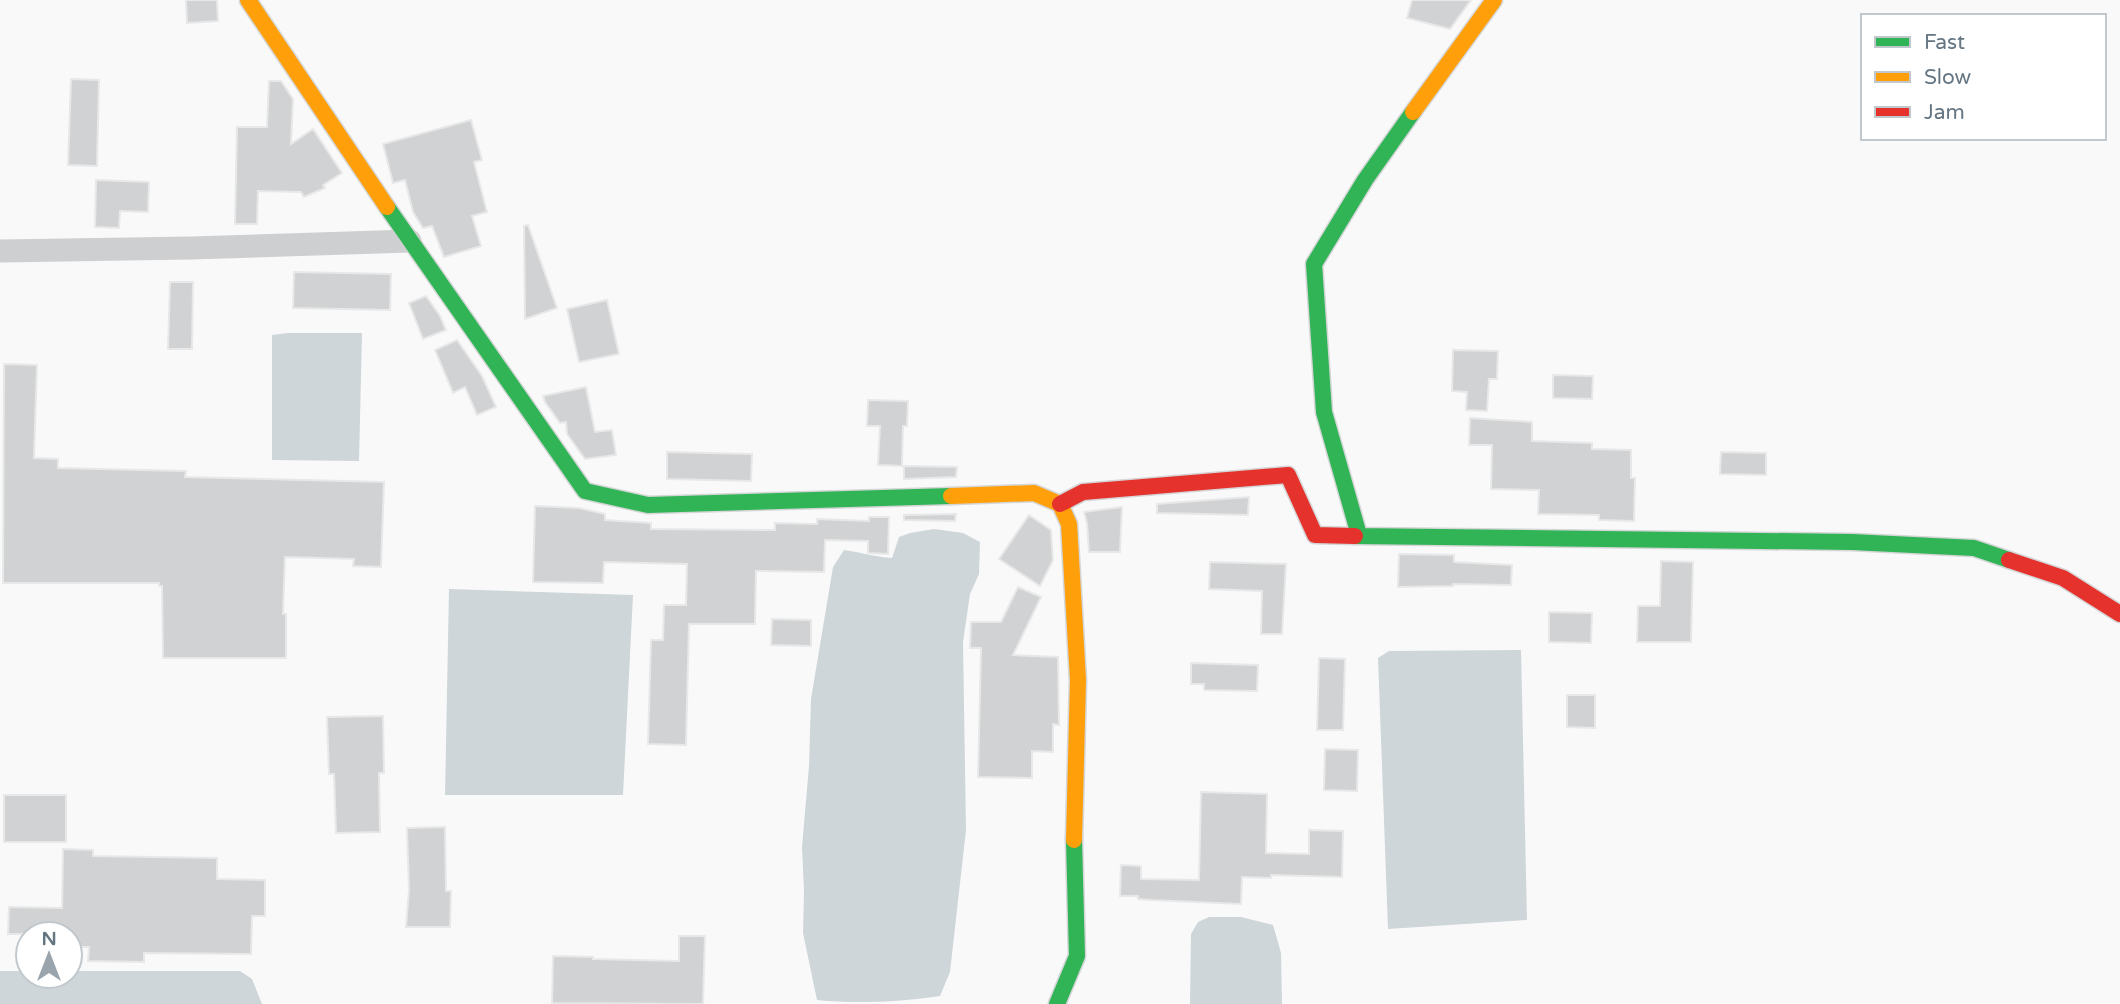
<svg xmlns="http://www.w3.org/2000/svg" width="2120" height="1004" viewBox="0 0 2120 1004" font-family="'Varela Round',sans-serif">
	<rect width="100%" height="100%" fill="#f9f9f9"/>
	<!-- water -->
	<path fill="#ced6d9" d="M288 333H362L359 461 272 460V335Z
		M934 529 963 533 980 542 979 574 970 594 963 642 966 830 950 972 940 996C903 1002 853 1004 817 1000L803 933 804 891 802 847 809 766 811 699 833 567 844 550C861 552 874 557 892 558L899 537 910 533Z
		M449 589 633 595 623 795H445Z
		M1521 650 1527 920 1388 929 1378 658 1389 651Z
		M1209 917H1241L1273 925 1281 953 1282 1004H1190L1191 934 1198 922Z
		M0 971H28V976H70V971H240L252 979 262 1004H0Z"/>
	<!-- building -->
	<path fill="#d0d2d3" stroke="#e8e8e8" stroke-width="2" d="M186 0H217L218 21 187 23Z
		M1412 0H1471L1450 29 1407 18Z
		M71 79 99 80 97 166 68 165Z
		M269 81H281L293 99 291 144 313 129 342 173 323 185 325 188 304 197 301 192 258 191 257 224H235L237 127H267Z
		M471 120 482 160 474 162 487 212 472 216 481 246 444 257 432 226 423 228 413 212 405 180 393 183 383 144Z
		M96 180 149 182 148 212 120 211 119 228 95 227Z
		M528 225 557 308 525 319 524 226Z
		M294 272 391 274 390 310 293 308Z
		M170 282H193L192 349H168Z
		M426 296 440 316 446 330 423 339 409 303Z
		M607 300 619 354 579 362 567 309Z
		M457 340 482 376 496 407 477 415 465 387 453 393 435 350Z
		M1453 350 1498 351 1497 379H1489L1487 411 1466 410 1467 392 1452 391Z
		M4 364 37 365 34 458 58 459V468L186 471 185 477 384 482 381 567 353 566 354 559 285 557 283 614H286V658H163L162 586H159V583H3Z
		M1553 375 1593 376 1592 399 1553 398Z
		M586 387 595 432 612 430 616 455 585 459 567 434 566 422 560 423 545 402 543 396Z
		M868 400 908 401 907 426H903L902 466 878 465 880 426H867Z
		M1470 418 1532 422V441L1592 443V449L1631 450V478H1635L1634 521 1599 520V515L1538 514 1539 490 1491 489 1492 445H1469Z
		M667 452 752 454 751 481 667 479Z
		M1721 452 1766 453V475L1720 474Z
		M904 466 957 467 956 477 904 479Z
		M1249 497 1248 515 1157 513V504Z
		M535 506 579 508 605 514V520L651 523V529L775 530V523L817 524V519L869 521V517H889L888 554 868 553V541L825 540 824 572 756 571 755 624H689L686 745 648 744 651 640H663L664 605H686L687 564 604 562 603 583 533 582Z
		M1122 507 1120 552H1089L1087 523 1084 512Z
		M956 514 955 521 904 520V515Z
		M1029 515 1051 530 1053 560 1040 586 999 559Z
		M1399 554 1454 555V562L1512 565 1511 585 1453 584V586L1398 587Z
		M1661 561 1693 562 1691 642H1637L1638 606H1660Z
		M1210 562 1286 564 1282 634H1261L1262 591 1209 589Z
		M1018 587 1041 597 1013 655 1058 657 1059 725 1053 724V752L1032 751V778L978 777 981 648H970L971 622H1001Z
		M1549 612 1592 613 1591 643 1549 642Z
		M772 619 811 620V646L771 645Z
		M1319 658 1345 659 1343 730H1317Z
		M1191 663 1258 665 1257 691 1204 690V684H1191Z
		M1567 695H1595V728L1567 727Z
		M383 716 384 773H379L380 832 336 833 334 774H329L327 717Z
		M1325 749 1358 750 1357 791 1324 790Z
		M1201 792 1267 794 1266 853 1309 854V830L1343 831 1342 877 1271 875V878L1242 877 1241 904 1151 900 1138 899V896H1120L1121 865 1141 866V879L1199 880Z
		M4 795H66V842H4Z
		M445 827 446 891H451L450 927H406L409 890 407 828Z
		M63 849 93 850V856L217 858V879L265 880V916H252L251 954 144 953V962L88 961 89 947H70V934H8L9 907 62 908Z
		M679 936H705L703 1004 552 1003 553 956 593 957V959L679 961Z"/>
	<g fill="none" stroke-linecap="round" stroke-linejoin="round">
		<!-- fast casing -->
		<g stroke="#d5d6d7" stroke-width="19">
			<path id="fast" d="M387 207 585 491 648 505 951 496
				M1359 535 1324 412 1314 264 1365 180 1413 112
				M1355 536 1852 542 1974 548 2009 560
				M1057 1004 1077 956 1074 840"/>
		</g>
		<!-- slow casing -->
		<g stroke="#d5d6d7" stroke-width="19">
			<path id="slow" d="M248 0 387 207
				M1413 112 1494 0
				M951 496 1034 493 1060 504 1069 524 1078 680 1074 840"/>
		</g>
		<!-- jam casing -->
		<g stroke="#d5d6d7" stroke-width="19">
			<path id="jam" d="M1060 504 1083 492 1288 475 1315 535 1355 536
				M2009 560 2063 578 2120 614"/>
		</g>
		<!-- street -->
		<path stroke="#cecfd0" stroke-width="23" d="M0 251 191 248 410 241"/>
		<!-- fast -->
		<use href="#fast" stroke="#30b455" stroke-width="16"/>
		<!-- slow -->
		<use href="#slow" stroke="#ff9f0a" stroke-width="16"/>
		<!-- jam -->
		<use href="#jam" stroke="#e5322d" stroke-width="16"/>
	</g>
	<!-- legend -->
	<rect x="1861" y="14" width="245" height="126" fill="#ffffff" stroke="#c1c8cd" stroke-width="2"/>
	<rect x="1875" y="37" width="35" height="10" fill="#30b455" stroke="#c1c8cd" stroke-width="2"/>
	<text x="1924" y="49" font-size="21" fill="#657683">Fast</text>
	<rect x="1875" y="72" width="35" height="10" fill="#ff9f0a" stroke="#c1c8cd" stroke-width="2"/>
	<text x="1924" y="84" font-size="21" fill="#657683">Slow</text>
	<rect x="1875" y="107" width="35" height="10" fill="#e5322d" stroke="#c1c8cd" stroke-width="2"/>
	<text x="1924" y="119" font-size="21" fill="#657683">Jam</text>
	<!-- north arrow -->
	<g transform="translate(49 955)"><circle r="33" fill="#ffffff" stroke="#c1c8cd" stroke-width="2"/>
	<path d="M0-5L12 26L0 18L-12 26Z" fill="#99a4ac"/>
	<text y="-10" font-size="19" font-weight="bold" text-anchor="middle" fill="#657683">N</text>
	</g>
</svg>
